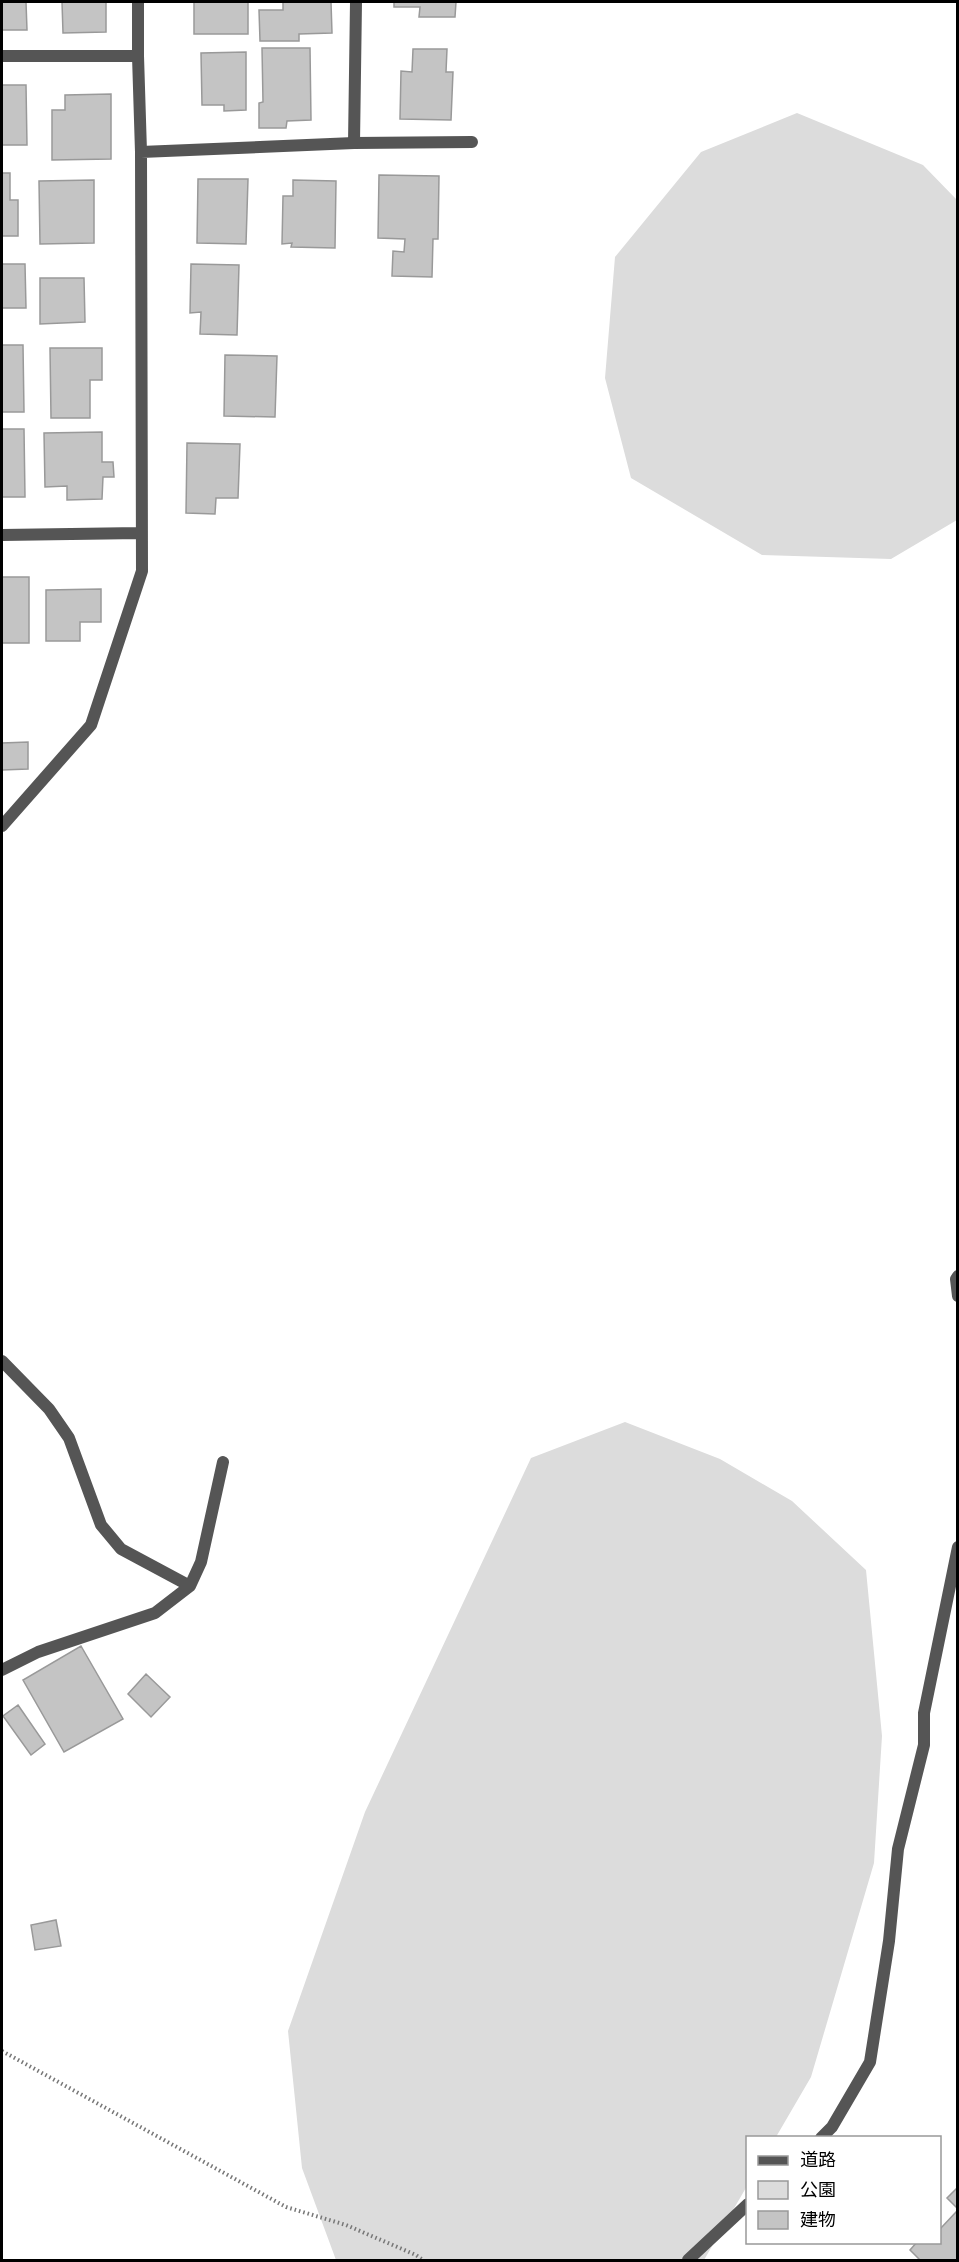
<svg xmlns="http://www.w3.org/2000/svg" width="959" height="2262" viewBox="0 0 959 2262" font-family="'Asap Condensed','Noto Sans JP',sans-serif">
	<rect width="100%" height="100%" fill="#fff"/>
	<!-- green -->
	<path fill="#dcdcdc" d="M797 113 923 165 957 200V520L891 559 762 555 631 478 605 378 615 257 701 152Z
		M625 1422 720 1459 792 1501 866 1570 882 1736 874 1863 811 2077 776 2137 748 2138 747 2186 704 2260H336L302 2168 288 2031 365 1812 531 1458Z"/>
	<!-- building -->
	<path fill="#c4c4c4" stroke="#999" stroke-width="1.5" d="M2 2H26L27 30H2Z
		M62 2H106V32L63 33Z
		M194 2H248V34H194Z
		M283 2H331L332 33 299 34V41H260L259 10H283Z
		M394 2H456L455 17H419L420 7H394Z
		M262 48H310L311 120 287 121 286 128H259V103L263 102Z
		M413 49H447L446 72H453L451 120 400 119 401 71 412 72Z
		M246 52V110L224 111V105H202L201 53Z
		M2 85H26L27 145H2Z
		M111 94V159L52 160V110H65V95Z
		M2 173H10V200H18V236H2Z
		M379 175 439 176 438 239H433L432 277 392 276 393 251 404 252 405 239 378 238Z
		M198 179H248L246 244 197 243Z
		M94 180V243L40 244 39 181Z
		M293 180 336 181 335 248 291 247 292 243 282 244 283 196H293Z
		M2 264H25L26 308H2Z
		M191 264 239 265 237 335 200 334 201 312 190 313Z
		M40 278H84L85 322 40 324Z
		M2 345H23L24 412H2Z
		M50 348H102V380H90V418H51Z
		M225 355 277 356 275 417 224 416Z
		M2 429H24L25 497H2Z
		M102 432V462H113L114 477H103L102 499 67 500V486L45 487 44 433Z
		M187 443 240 444 238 498H216L215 514 186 513Z
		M2 577H29V643H2Z
		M101 589V622H80V641H46V590Z
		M28 742V769L2 770V743Z
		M81 1646 123 1719 64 1752 23 1680Z
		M146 1674 170 1697 151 1717 128 1694Z
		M18 1705 45 1744 31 1755 3 1716Z
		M56 1920 61 1946 35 1950 31 1925Z
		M958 2187V2209L947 2198Z
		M958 2210V2260H920L910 2250 917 2242H940V2229Z"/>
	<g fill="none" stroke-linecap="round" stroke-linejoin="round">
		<!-- path -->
		<path stroke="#777" stroke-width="4" stroke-dasharray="1.5 3" stroke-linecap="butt" d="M2 2051 286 2207 346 2225 416 2255 423 2260"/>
		<!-- minor -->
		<path stroke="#555" stroke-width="12" d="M2 56H138
			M354 143 472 142
			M141 152 354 143 356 2
			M2 535 140 533
			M2 826 91 725 142 571 141 152 138 56V2
			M958 1276 956 1279 958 1296
			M2 1361 49 1409 69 1438 101 1525 121 1549 190 1586 155 1613 38 1652 2 1670
			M190 1586 201 1562 223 1462
			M821 2138 832 2127 870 2062 889 1941 898 1849 924 1745V1713L958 1547
			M688 2260 748 2204"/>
	</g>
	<!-- border -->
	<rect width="959" height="2262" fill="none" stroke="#000000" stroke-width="6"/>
	<!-- legend -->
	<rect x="746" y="2136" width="195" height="108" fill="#ffffff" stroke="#999999" stroke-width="1.5"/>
	<rect x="758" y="2156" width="30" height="9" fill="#555555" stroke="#999999" stroke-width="1.5"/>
	<text x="800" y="2166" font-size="18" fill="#000000">道路</text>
	<rect x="758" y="2181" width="30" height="18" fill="#dcdcdc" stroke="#999999" stroke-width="1.5"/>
	<text x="800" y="2196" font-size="18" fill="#000000">公園</text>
	<rect x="758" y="2211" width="30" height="18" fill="#c4c4c4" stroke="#999999" stroke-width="1.5"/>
	<text x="800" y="2226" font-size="18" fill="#000000">建物</text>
</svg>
